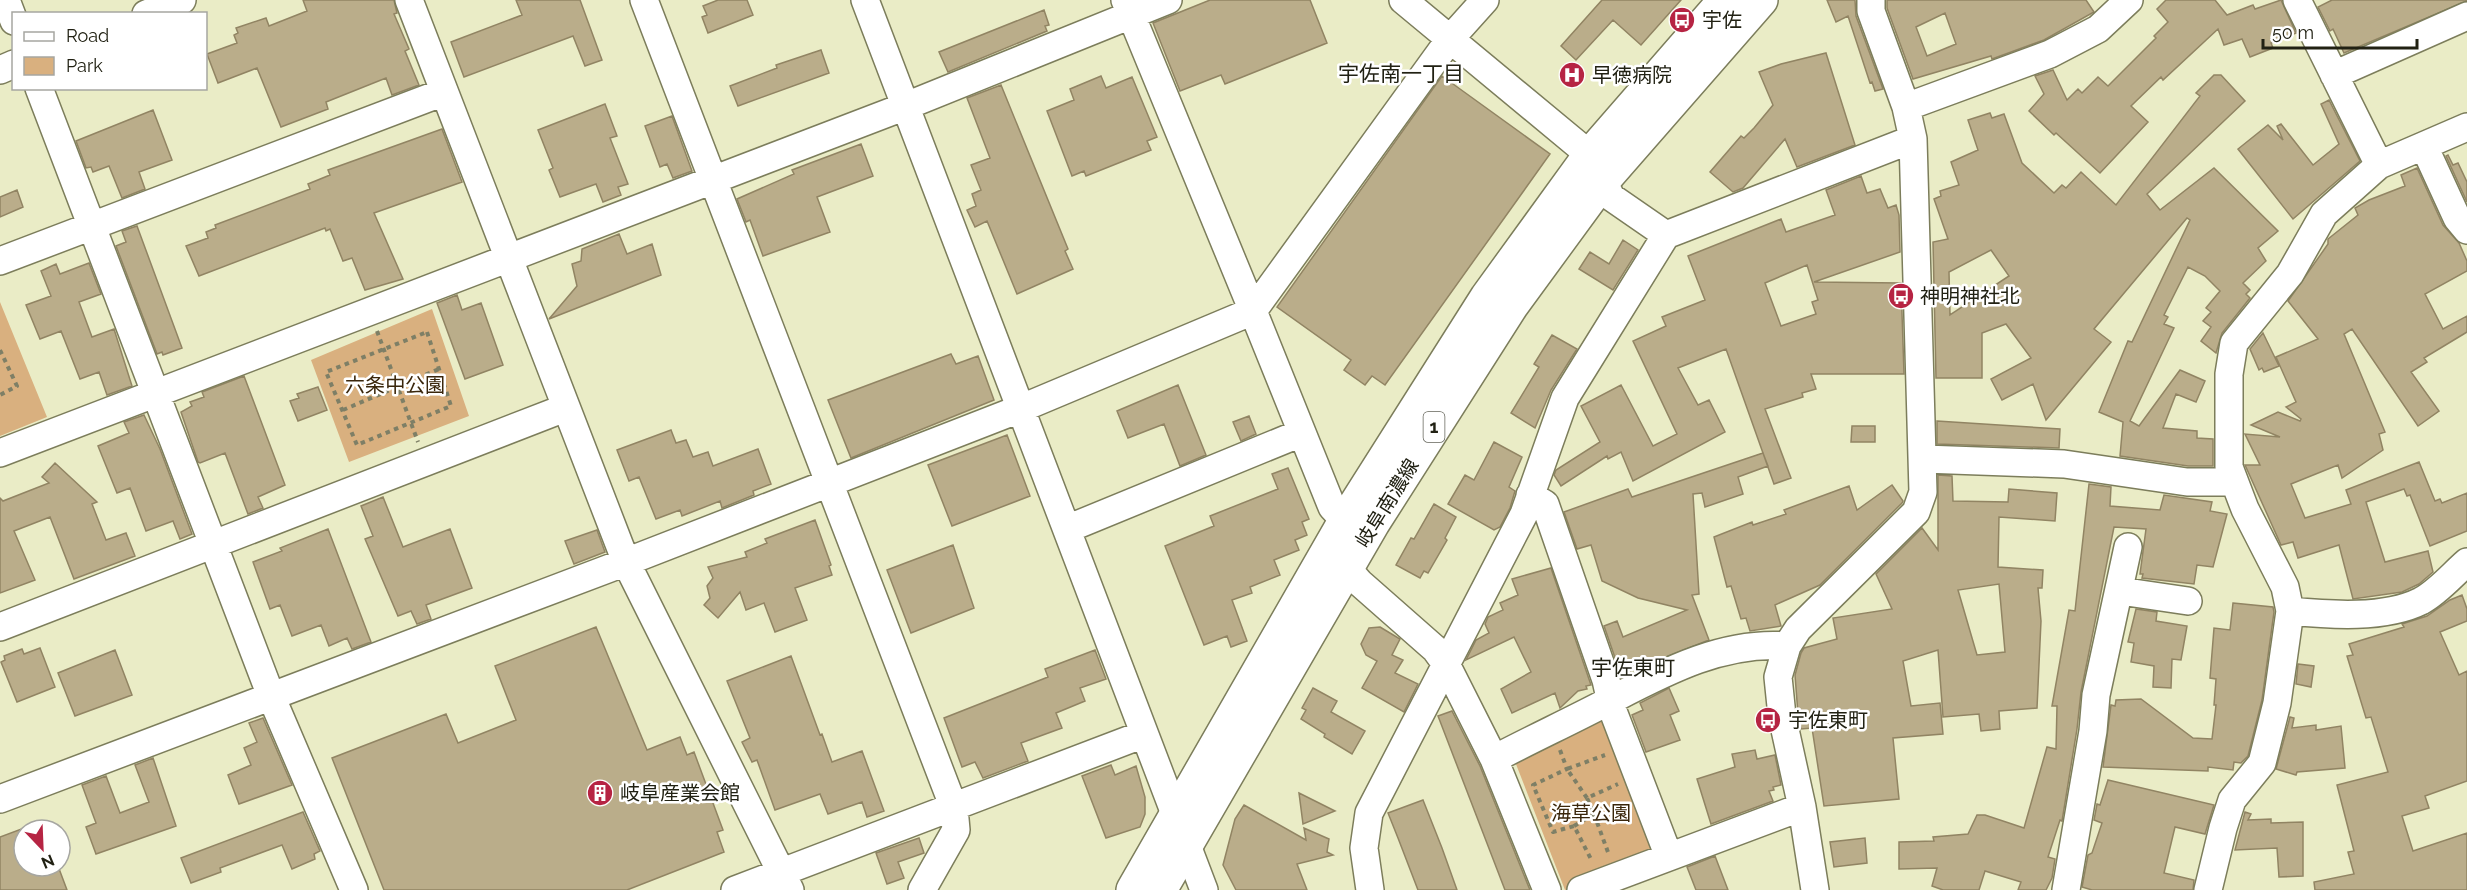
<svg xmlns="http://www.w3.org/2000/svg" width="2467" height="890" viewBox="0 0 2467 890" font-family="Raleway,'Noto Sans JP',sans-serif">
	<rect width="100%" height="100%" fill="#eaecc6"/>
	<!-- green -->
	<path fill="#d9b07f" d="M0 302 47 417 0 436Z
		M432 309 469 416 349 462 311 360Z
		M1597 719 1610 720 1663 851 1565 890 1514 759Z"/>
	<!-- building -->
	<path fill="#baad8a" stroke="#918463" stroke-width="1.5" fill-rule="evenodd" d="M303 0H394L397 13 394 14 409 49 405 51 419 85 392 95 386 78 326 102 328 109 281 127 257 68 218 83 207 54 237 43 234 35 238 33 236 28 266 18 269 26 307 11Z
		M516 0H580L602 60 585 66 573 36 464 77 451 42 522 15Z
		M718 0H747L753 15 708 33 702 17 707 15 703 6Z
		M1210 0H1310L1327 43 1225 84 1221 75 1180 91 1153 23Z
		M1602 0H1681L1641 45 1613 20 1576 60 1561 46Z
		M1827 0H1855L1856 16 1883 89 1875 91 1872 82 1870 83 1848 16 1836 22Z
		M1887 0H2086L2094 12 2044 40 1992 59 1991 56 1913 79 1887 8ZM1945 13 1956 44 1927 56 1916 27Z
		M2166 0H2215L2227 15 2253 5 2255 9 2281 0 2296 33 2271 43 2273 48 2250 57 2242 39 2224 45 2218 29 2163 80 2161 77 2131 106 2148 122 2100 173 2056 133 2054 135 2029 111 2044 94 2035 76 2053 70 2067 100 2078 89 2082 93 2098 77 2108 86 2156 38 2154 36 2168 22 2157 9Z
		M2332 0H2467V1L2344 53 2333 29 2330 31 2318 7Z
		M1044 10 1049 25 1045 26 1047 31 948 72 939 52Z
		M821 50 829 73 738 106 730 86 777 68 776 65Z
		M1826 53 1855 145 1797 167 1785 139 1743 188 1733 192 1710 172 1741 136 1744 138 1754 128 1773 105 1759 72 1781 64Z
		M2214 75H2221L2245 101 2147 194 2160 210 2214 168 2278 231 2258 248 2266 261 2243 283 2250 290 2246 294 2250 298 2222 333 2216 353 2201 341 2211 327 2203 321 2211 312 2206 308 2220 291 2205 276 2188 267 2164 315 2168 317 2164 324 2174 328 2130 421 2139 426 2180 370 2205 381 2196 402 2176 394 2163 428 2197 431V438L2213 439V466H2188L2120 456 2123 422 2099 412 2128 341 2132 342 2190 220 2187 218 2094 329 2111 342 2046 420 2033 384 2002 400 1991 379 2031 358 2006 324 1982 333V378H1936L1933 242 1948 239 1934 199 1941 196 1940 191 1959 185 1951 162 1978 150 1968 120 1990 113 1992 118 2004 114 2022 163 2054 193 2062 185 2066 188 2081 172 2116 205 2200 96 2196 93ZM1991 250 2009 276 1950 315 1949 272Z
		M1101 76 1106 88 1132 77 1157 137 1147 141 1151 150 1086 176 1084 171 1072 176 1047 111 1074 100 1070 89Z
		M1442 76 1550 154 1385 385 1372 376 1365 385 1344 370 1351 360 1277 307Z
		M1001 85 1068 249 1065 251 1073 269 1017 294 987 221 975 227 967 210 976 206 972 194 981 190 971 165 990 158 967 98Z
		M2329 100 2360 161 2293 219 2238 149 2268 125 2283 140 2277 126 2281 124 2313 165 2339 144 2321 104Z
		M605 104 617 136 610 138 628 184 618 187 621 195 603 202 596 184 560 197 549 170 553 168 538 130Z
		M153 110 172 160 139 172 145 189 122 198 109 166 93 172 91 167 86 168 76 141Z
		M672 116 692 171 673 178 667 164 660 167 645 126Z
		M442 129 462 182 374 213 403 279 365 290 352 258 343 261 330 229 326 231 325 228 199 276 186 246 208 238 206 232 216 228 215 225 310 189 308 184 330 175 328 170Z
		M861 144 873 176 817 197 830 232 763 256 750 220 746 222 737 199 794 174 792 170Z
		M2448 155 2453 165 2458 163 2467 182V202L2446 156Z
		M2417 168 2443 225 2459 243 2467 261V271L2425 294 2443 329 2467 316V332L2424 358 2427 362 2411 372 2439 411 2418 426 2352 329 2344 334 2385 432 2379 434 2383 450 2342 478 2338 465 2291 484 2305 518 2351 504 2346 490 2419 462 2435 501 2440 499 2442 503 2467 493V531L2430 546 2410 495 2407 496 2404 489 2366 502 2385 562 2428 551 2433 572 2419 584 2402 592 2353 599 2339 545 2298 558 2293 542 2281 545 2245 465H2260L2245 434 2280 437 2251 425 2278 412 2300 421 2301 419 2286 407 2296 402 2276 357 2318 339 2288 301 2328 244V239L2358 215 2355 208 2369 200 2405 186 2401 175Z
		M1861 176 1867 193 1880 189 1888 208 1896 205 1899 215 1900 252 1814 282 1901 283 1904 374H1811L1816 389 1802 393 1803 397 1765 409 1791 478 1774 484 1726 349 1678 368 1698 405 1709 400 1725 432 1633 481 1621 452 1608 459 1607 456 1561 486 1554 475 1556 470 1600 442 1581 406 1621 385 1653 446 1677 434 1633 341 1666 326 1662 317 1705 300 1688 256 1781 219 1786 232 1835 215 1826 190ZM1807 265 1818 300 1812 302 1816 314 1781 326 1765 283Z
		M17 190 23 207 0 217V197Z
		M137 226 182 348 163 355 162 352 157 354 116 246 126 242 122 231Z
		M619 234 627 254 652 244 661 275 549 319 577 286 572 264 581 261 582 249Z
		M1623 240 1638 250 1613 290 1579 269 1590 252 1609 264Z
		M89 263 101 294 79 302 92 337 114 329 132 386 107 395 99 372 80 379 61 331 40 339 26 305 51 296 41 271 56 264 60 274Z
		M457 295 462 310 481 303 503 365 465 379 437 303Z
		M2263 333 2279 366 2264 372 2262 368 2259 370 2250 349Z
		M1552 335 1577 349 1551 390 1535 428 1511 413 1539 367 1534 364Z
		M951 354 956 364 978 356 994 400 851 458 828 400Z
		M244 376 285 485 258 497 263 508 248 514 225 453 200 463 198 462 181 412 192 406 190 402 204 397 202 392Z
		M1178 385 1206 455 1180 466 1164 424 1128 438 1117 411Z
		M318 387 327 410 298 421 290 401 299 398 297 394Z
		M144 415 160 449 192 534 180 539 173 521 146 531 130 488 117 493 98 446 129 433 124 422Z
		M1249 416 1256 434 1241 441 1233 422Z
		M1937 421 2060 429 2059 448 1937 444Z
		M1852 426H1875V442H1851Z
		M671 430 676 443 686 440 693 457 708 452 713 466 758 449 771 484 753 491 754 495 722 508 720 501 682 516 680 510 656 519 639 477 629 481 617 450Z
		M1007 435 1030 496 952 526 928 465Z
		M1494 442 1522 457 1509 487 1515 491 1510 508 1500 527 1494 530 1448 504 1465 475 1474 480Z
		M1763 453 1768 466 1738 477 1743 494 1705 507 1702 493 1693 494 1699 594 1692 595 1709 640 1621 675 1604 626 1617 621 1623 637 1687 610 1638 598 1602 581 1591 545 1577 549 1564 512 1628 489 1632 497Z
		M55 463 97 502 92 504 106 540 126 533 135 556 74 579 50 517 14 531 35 580 0 593V498L3 501 49 483 42 477Z
		M1288 468 1309 519 1302 522 1307 535 1295 540 1299 550 1274 560 1280 575 1250 587 1252 593 1232 600 1247 641 1231 647 1227 636 1204 645 1165 546 1214 526 1210 516 1278 489 1272 474Z
		M1938 475 1952 476 1953 501 2008 502 2009 489 2057 493 2055 521 1999 517 1998 567 2043 570 2042 588H2038L2041 621 2037 708 1999 711 2000 729 1981 731 1979 714 1943 717 1938 650 1903 661 1911 706 1940 703 1943 734 1893 738 1899 799 1824 806 1812 728 1801 729 1798 714 1795 675 1801 653 1804 648 1837 639 1833 618 1892 609 1876 574 1922 528 1938 550ZM1999 584 2005 652 1977 655 1958 590Z
		M2089 484 2111 487 2110 506 2160 510 2164 495 2212 502 2210 511 2227 514 2213 567 2197 565 2194 584 2142 578 2143 574H2140L2146 529 2114 527 2081 692 2077 729 2062 821 2060 820 2048 857 2055 859 2052 878 2046 890H2018L2021 882 1985 871 1979 890H1943L1932 886 1937 868 1899 869V842L1934 841 1933 837 1968 834 1977 815H1985L2024 828 2047 747 2056 749 2057 706H2052L2069 610 2075 611Z
		M1892 485 1903 501 1902 503 1820 585 1775 605 1781 626 1750 631 1746 618 1741 619 1731 586 1727 587 1714 537 1752 522 1753 525 1786 514 1784 510 1849 486 1857 510Z
		M383 497 403 547 450 529 472 588 426 605 431 619 417 624 411 611 398 616 365 539 373 536 361 506Z
		M1434 504 1456 517 1445 538 1447 540 1428 573 1424 571 1420 578 1396 565 1411 538 1414 539Z
		M815 520 831 565 829 566 832 575 795 588 807 620 775 632 764 603 746 610 740 592 718 618 704 605 710 598 707 586 713 578 708 567 747 557 745 552 767 543 765 539Z
		M328 529 371 642 352 649 347 638 329 646 321 625 292 636 280 605 270 609 253 562 282 551 280 548Z
		M597 530 605 552 574 564 565 541Z
		M953 545 974 608 911 633 887 570Z
		M1551 568 1591 685 1586 686 1587 689 1578 691 1560 708 1555 693 1512 713 1501 689 1531 672 1514 637 1466 660 1476 640 1489 633 1485 624 1488 617 1503 610 1500 603 1518 595 1512 579Z
		M2462 595 2467 609V621L2440 632 2459 675 2467 671V781L2425 796 2429 808 2402 816 2413 851 2467 833V890H2315L2314 882 2354 874 2348 852 2354 851 2337 785 2388 772 2371 717 2366 718 2347 656 2353 655 2349 644 2404 627 2402 624 2427 616 2450 600Z
		M2233 603 2273 607 2274 612 2262 700 2248 756 2241 763 2234 762 2233 770 2208 767V771L2103 767 2111 705 2115 706 2116 700 2141 699 2193 738 2212 739 2216 705H2214L2216 679 2210 678 2214 628 2230 630Z
		M2136 609 2157 612 2156 621 2187 626 2181 660 2172 659 2171 688 2153 687 2154 666 2131 662 2134 643 2128 642Z
		M596 627 647 750 680 737 687 755 694 752 723 830 717 832 724 852 627 890H384L332 758 446 714 458 743 516 720 495 666Z
		M1380 627 1400 639 1392 655 1403 660 1395 673 1418 684 1404 712 1362 688 1377 661 1366 655 1361 644 1369 628Z
		M40 648 55 687 17 702 1 662 5 660 4 656 22 649 24 654Z
		M115 650 132 695 75 716 58 673Z
		M1095 650 1106 679 1080 688 1085 701 1056 713 1062 728 1021 743 1028 761 983 778 975 762 962 767 944 718 1048 677 1045 669Z
		M791 656 820 735 822 734 832 762 862 751 884 811 867 817 862 802 828 814 820 794 775 810 757 760 752 762 742 742 750 738 727 681Z
		M2298 664 2314 666 2311 687 2296 684Z
		M1313 688 1337 701 1331 712 1365 731 1352 754 1324 737 1325 734 1301 719 1306 710 1302 708Z
		M1669 688 1679 711 1670 715 1680 740 1646 752 1632 715 1643 710 1640 703Z
		M1452 711 1480 766 1530 890H1505L1438 716Z
		M2290 717 2294 718 2292 728 2316 725V730L2341 726 2345 768 2297 772 2296 775 2276 769Z
		M263 718 292 785 239 804 228 775 251 765 244 748 257 742 249 723Z
		M1755 750 1757 759 1775 755 1781 785 1773 787 1774 790 1769 791 1773 801 1711 824 1697 779 1735 767 1732 754Z
		M153 758 176 826 96 854 86 827 96 823 82 785 106 776 120 813 149 802 135 765Z
		M1111 765 1115 775 1136 766 1145 797V814L1140 827 1106 838 1082 776Z
		M2108 780 2214 805 2205 834 2175 827 2164 873 2194 880 2193 890H2092L2082 887 2088 855 2092 853 2102 823 2094 820 2097 804 2100 805Z
		M1299 793 1335 811 1303 824Z
		M1423 800 1442 848 1457 890H1418L1398 838 1388 813Z
		M1244 805 1306 840 1304 828 1329 839 1327 852 1333 855 1297 864 1307 890H1236L1223 865 1235 819Z
		M303 812 320 851 314 854 315 859 292 869 282 845 220 868 221 872 191 883 181 858Z
		M2245 812 2251 814 2248 820 2271 819V823L2303 822V876L2279 877 2277 848 2235 850Z
		M24 828V866H58L67 890H0V837Z
		M919 838 924 853 898 862 904 878 887 884 876 853Z
		M1865 838 1867 863 1834 867 1830 842Z
		M1715 856 1728 890H1696L1687 867Z"/>
	<g fill="none" stroke-linecap="round" stroke-linejoin="round">
		<!-- minor casing -->
		<g stroke="#7c7d5b" stroke-width="30">
			<path id="minor" d="M6 0 14 21
				M409 0 626 562 790 890
				M644 0 954 808 956 830 922 890
				M865 0 1204 890
				M1125 0 1253 311 1332 507 1345 521
				M1403 0 1590 155 1611 197 1666 235
				M2297 0 2379 165
				M146 14 182 0
				M0 70 14 64
				M2334 75 2467 16
				M39 88 271 696 354 890
				M1906 107 2050 54 2098 29 2129 0
				M2424 146 2457 218 2467 230
				M0 261 444 92
				M0 453 906 106 1168 0
				M1924 459 2064 464 2187 482H2234
				M1530 495 1545 504 1606 680 1613 711 1669 857
				M1067 529 1301 433
				M1347 568 1360 583 1435 649 1446 664 1494 759 1547 890
				M2120 591 2188 601
				M2290 611C2330 615 2385 619 2421 601 2438 592 2453 574 2467 562
				M0 627 565 408
				M1494 759C1532 739 1571 721 1609 701 1665 672 1722 641 1787 646
				M0 799 626 562 1022 408 1253 311 1450 39 1485 0
				M735 890 1144 734
				M1370 890 1364 848 1369 813 1524 514 1565 398 1666 235 1913 139
				M1581 890 1802 807
				M1815 890 1802 807 1782 716 1778 677 1787 646 1798 629 1916 512 1923 492 1913 139 1906 107 1871 11V0
				M2066 890 2093 731 2096 695 2128 547
				M2208 890 2223 828 2232 800 2262 763 2277 703 2290 611 2285 587 2245 509 2229 467V374L2234 343 2290 274 2324 214 2379 165 2467 127"/>
		</g>
		<!-- major casing -->
		<g stroke="#7c7d5b" stroke-width="36">
			<path id="major" d="M1133 890 1345 521 1487 297 1590 155 1725 0
				M1160 890 1373 523 1512 305 1602 182 1761 0"/>
		</g>
		<!-- path -->
		<path stroke="#7e7f66" stroke-width="4" stroke-dasharray="4.5 4.5" stroke-linecap="butt" d="M377 331 418 442
			M427 332 451 406 357 445 326 372Z
			M0 350 17 386 0 395
			M343 410 439 369
			M1560 750 1567 769 1533 785 1553 832 1574 826 1592 861
			M1587 798 1567 769 1605 755
			M1594 814 1609 855
			M1574 826 1594 814 1587 798 1618 784"/>
		<!-- minor -->
		<use href="#minor" stroke="#fff" stroke-width="27"/>
		<!-- major -->
		<use href="#major" stroke="#fff" stroke-width="33"/>
	</g>
	<!-- icons -->
	<defs>
		<g id="bus-disc" transform="scale(1.35)"><circle r="9.5" fill="#b62443" stroke="#fff"/><path d="M-5-6H5V4H4V6H2V4H-2V6H-4V4H-5ZM-3.5-4V0h7V-4ZM-3.5 1.2v1.5H-2V1.2ZM2 1.2v1.5H3.5V1.2Z" fill="#fff"/></g>
		<g id="hospital-disc" transform="scale(1.35)"><circle r="9.5" fill="#b62443" stroke="#fff"/><path d="M-5-5h3v3.5h4V-5h3V5h-3V1.5h-4V5h-3Z" fill="#fff"/></g>
		<g id="building-disc" transform="scale(1.35)"><circle r="9.5" fill="#b62443" stroke="#fff"/><path d="M-4-6H4V6H1V3H-1V6H-4ZM-2.5-4.3h1.7v1.8h-1.7ZM.8-4.3h1.7v1.8H.8ZM-2.5-1h1.7V.8h-1.7ZM.8-1h1.7V.8H.8Z" fill="#fff"/></g>
	</defs>
	<g fill-rule="evenodd">
		<use href="#bus-disc" x="1682" y="20"/>
		<use href="#hospital-disc" x="1572" y="75"/>
		<use href="#bus-disc" x="1901" y="296"/>
		<use href="#bus-disc" x="1768" y="720"/>
		<use href="#building-disc" x="600" y="793"/>
	</g>
	<g text-anchor="middle" stroke-width="5" stroke-linejoin="round" paint-order="stroke">
		<!-- shield labels -->
		<rect fill="#fff" stroke="#64645a" stroke-width="1.5" x="1423.5" y="412" width="21" height="30" rx="4.5"/>
		<g font-size="18" font-weight="bold" fill="#212113">
			<text x="1434" y="433">1</text>
		</g>
		<!-- poi labels -->
		<g font-size="20" fill="#212113" stroke="#fff" text-anchor="start">
			<text x="1702" y="27">宇佐</text>
			<text x="1592" y="82">早徳病院</text>
			<text x="1920" y="303">神明神社北</text>
			<text x="1788" y="727">宇佐東町</text>
			<text x="620" y="800">岐阜産業会館</text>
		</g>
		<!-- park labels -->
		<g font-size="20" fill="#3a260b" stroke="#fff">
			<text x="395" y="392">六条中公園</text>
			<text x="1591" y="820">海草公園</text>
		</g>
		<!-- street labels -->
		<g font-size="20" fill="#212113" stroke="#fff">
			<text transform="translate(1387 503) rotate(-58)" y="7">岐阜南濃線</text>
		</g>
		<!-- neighbourhood labels -->
		<g font-size="21" fill="#212113" stroke="#fff">
			<text x="1401" y="81">宇佐南一丁目</text>
			<text x="1633" y="675">宇佐東町</text>
		</g>
	</g>
	<!-- legend -->
	<rect x="12" y="12" width="195" height="78" fill="#ffffff" stroke="#a6a6a1" stroke-width="1.5"/>
	<rect x="24" y="32" width="30" height="9" fill="#ffffff" stroke="#a6a6a1" stroke-width="1.5"/>
	<text x="66" y="42" font-size="18" fill="#212113">Road</text>
	<rect x="24" y="57" width="30" height="18" fill="#d9b07f" stroke="#a6a6a1" stroke-width="1.5"/>
	<text x="66" y="72" font-size="18" fill="#212113">Park</text>
	<!-- north arrow -->
	<g transform="translate(42 848) rotate(157)"><circle r="28" fill="#ffffff" stroke="#a6a6a1" stroke-width="1.5"/>
	<path d="M0-4.5L10 22L0 15L-10 22Z" fill="#b62443"/>
	<text y="-9" font-size="16" font-weight="bold" text-anchor="middle" fill="#212113">N</text>
	</g>
	<!-- scale -->
	<path d="M2263 39v9h154v-9" fill="none" stroke="#212113" stroke-width="3"/>
	<text x="2272" y="39" font-size="18" fill="#212113" stroke="#ffffff" stroke-width="4.5" paint-order="stroke">50 m</text>
</svg>
